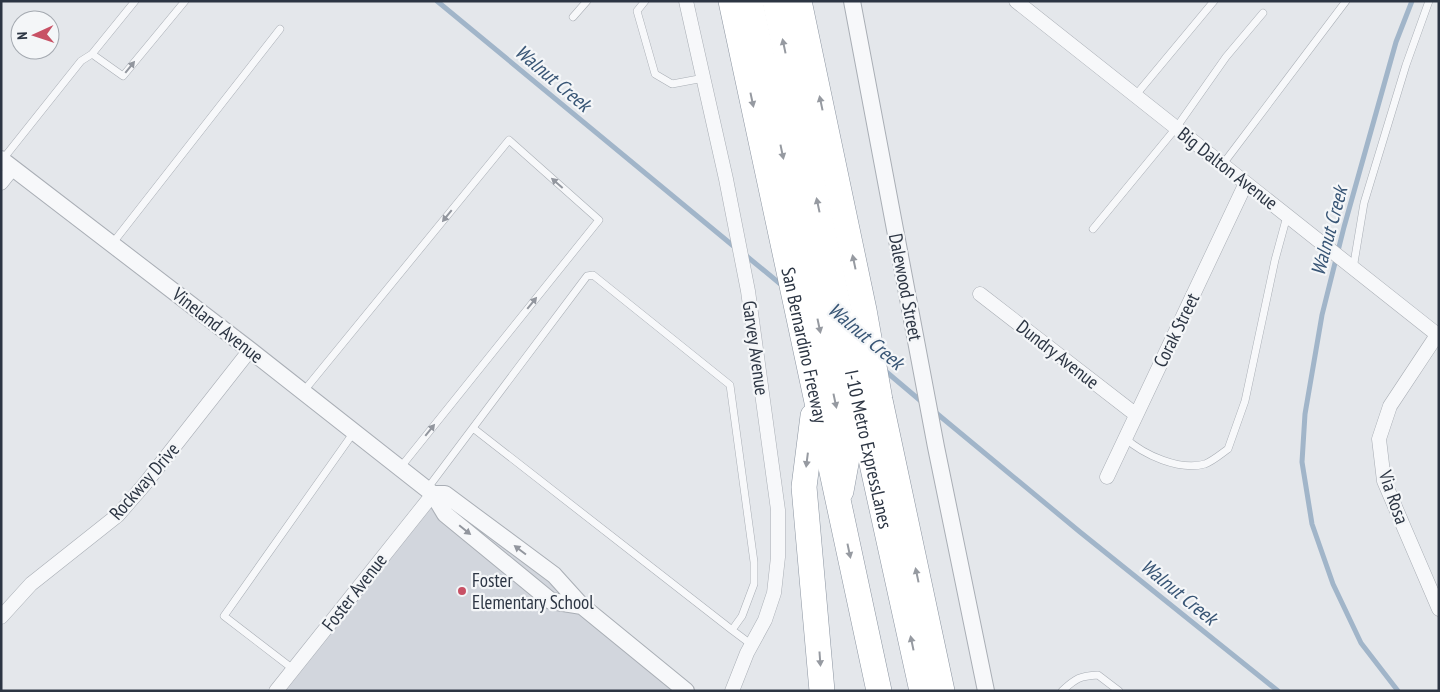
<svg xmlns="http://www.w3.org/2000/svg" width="1440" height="692" viewBox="0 0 1440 692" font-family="'PT Sans Narrow',sans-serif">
	<rect width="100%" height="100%" fill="#e4e7eb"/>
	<!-- built -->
	<path fill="#d2d6dd" d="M433 494H445L686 691H276Z"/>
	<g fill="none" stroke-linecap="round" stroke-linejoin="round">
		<!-- stream -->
		<path stroke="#a1b5c9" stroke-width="5" d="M437 1 737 249
			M744 254 784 287
			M883 369 922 402
			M935 412 1080 532 1278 691
			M1398 691 1361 643 1333 584 1312 524 1302 462 1305 414 1322 315 1344 227 1396 42 1412 1"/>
		<!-- service casing -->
		<g stroke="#a9aeb5" stroke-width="8">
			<path id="service" d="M645 1 637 11 655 74 672 84 704 78
				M573 17 587 1
				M92 54 123 76 185 1
				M1135 96 1214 1
				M3 159 81 61 92 54 135 1
				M1223 164 1346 1
				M1093 229 1176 128 1226 57 1263 13
				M112 244 280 29
				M1353 269 1364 203 1406 65 1429 1
				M303 392 509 140 599 220 400 468
				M473 428 732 630
				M1125 438C1144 455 1179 471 1205 464 1213 461 1221 454 1228 449L1245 401 1275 260 1287 216
				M427 489 587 276 593 275 730 385 754 562V584L742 616 732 630 752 645
				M293 669 224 616 354 432
				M1062 691C1076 678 1080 676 1098 675L1119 691"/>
		</g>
		<!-- minor casing -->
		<g stroke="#a9aeb5" stroke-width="15">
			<path id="minor" d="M686 1 726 179 748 291 778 510V557L774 593 765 620 747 653 732 691
				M1016 1 1439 336
				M1 183 13 168
				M980 294 1135 414
				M1437 335 1390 406 1379 439 1384 481 1439 609
				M1107 477 1246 183
				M1 617 31 584 118 515 144 485 250 350
				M276 691 433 494"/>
		</g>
		<!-- tertiary casing -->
		<g stroke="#a9aeb5" stroke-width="18">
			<path id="tertiary" d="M852 1 936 447 986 691
				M1 159 250 350 433 494 445 514 551 601 582 606
				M433 494H445L554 575 582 606 686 691"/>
		</g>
		<!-- motorway casing -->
		<g stroke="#8c95a1" stroke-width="26">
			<g id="motorway">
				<path id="s1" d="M731 1 879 691"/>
				<path d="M750 1 847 458 841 491"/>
				<path id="s2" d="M775 1 853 377 922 691"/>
				<path d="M799 1 864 310 880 400 942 691"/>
				<path d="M813 416 804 487 822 691"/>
			</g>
		</g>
		<!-- service -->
		<use href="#service" stroke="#f7f8fa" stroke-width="7"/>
		<!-- minor -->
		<use href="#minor" stroke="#f7f8fa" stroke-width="14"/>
		<!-- tertiary -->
		<use href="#tertiary" stroke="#f7f8fa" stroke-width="16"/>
		<!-- motorway -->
		<use href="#motorway" stroke="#fff" stroke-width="25"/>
	</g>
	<!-- one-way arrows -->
	<defs><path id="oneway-solid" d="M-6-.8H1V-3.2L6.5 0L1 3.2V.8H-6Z" transform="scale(1.25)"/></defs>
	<g fill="#969aa1">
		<use href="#oneway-solid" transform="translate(784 46) rotate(-102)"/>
		<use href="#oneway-solid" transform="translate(752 100) rotate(78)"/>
		<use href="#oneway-solid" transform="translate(821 103) rotate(-102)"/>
		<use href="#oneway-solid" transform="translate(782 152) rotate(78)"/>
		<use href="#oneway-solid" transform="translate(818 205) rotate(-102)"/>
		<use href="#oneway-solid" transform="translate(854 262) rotate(-102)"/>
		<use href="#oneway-solid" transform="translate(819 326) rotate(78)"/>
		<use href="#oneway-solid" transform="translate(835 401) rotate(78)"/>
		<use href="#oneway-solid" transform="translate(807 460) rotate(97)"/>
		<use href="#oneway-solid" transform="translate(849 551) rotate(78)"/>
		<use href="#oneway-solid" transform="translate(917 575) rotate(-102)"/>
		<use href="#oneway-solid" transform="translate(912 643) rotate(-102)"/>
		<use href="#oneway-solid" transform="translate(820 659) rotate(86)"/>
	</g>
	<g fill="#92969e">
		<use href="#oneway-solid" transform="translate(130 67) rotate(-51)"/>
		<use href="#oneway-solid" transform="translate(557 183) rotate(-139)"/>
		<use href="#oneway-solid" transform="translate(447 216) rotate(129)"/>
		<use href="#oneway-solid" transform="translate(532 303) rotate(-51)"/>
		<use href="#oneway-solid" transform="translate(430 430) rotate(-51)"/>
		<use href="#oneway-solid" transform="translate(465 530) rotate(39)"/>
		<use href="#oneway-solid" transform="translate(520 550) rotate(-143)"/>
	</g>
	<!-- markers -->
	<circle fill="#c85165" stroke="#f4f6f8" stroke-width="2" cx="462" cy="591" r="5"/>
	<g text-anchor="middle" stroke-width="4.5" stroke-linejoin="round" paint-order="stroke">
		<!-- street labels -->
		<g font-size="19" fill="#2c3543" stroke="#f4f6f8">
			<text transform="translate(1228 168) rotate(38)" y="7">Big Dalton Avenue</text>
			<text transform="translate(906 287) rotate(79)" y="7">Dalewood Street</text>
			<text transform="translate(218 325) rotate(38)" y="7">Vineland Avenue</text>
			<text transform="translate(1176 330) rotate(-64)" y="7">Corak Street</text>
			<text dy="7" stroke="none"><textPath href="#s1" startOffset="352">San Bernardino Freeway</textPath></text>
			<text transform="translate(756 348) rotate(82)" y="7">Garvey Avenue</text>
			<text transform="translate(1058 354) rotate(38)" y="7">Dundry Avenue</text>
			<text dy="7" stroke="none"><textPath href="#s2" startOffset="458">I-10 Metro ExpressLanes</textPath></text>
			<text transform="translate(144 481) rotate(-49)" y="7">Rockway Drive</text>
			<text transform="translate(1394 497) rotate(71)" y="7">Via Rosa</text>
			<text transform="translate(354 592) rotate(-52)" y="7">Foster Avenue</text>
		</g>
		<!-- poi labels -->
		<g font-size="19" fill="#2c3543" stroke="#f4f6f8" text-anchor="start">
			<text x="472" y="587">Foster<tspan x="472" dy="22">Elementary School</tspan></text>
		</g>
		<!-- water labels -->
		<g font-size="20" font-style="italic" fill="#385575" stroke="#f4f6f8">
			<text transform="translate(553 78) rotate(40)" y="7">Walnut Creek</text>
			<text transform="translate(1329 231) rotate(-75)" y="7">Walnut Creek</text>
			<text transform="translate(866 336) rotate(40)" y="7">Walnut Creek</text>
			<text transform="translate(1179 592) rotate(39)" y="7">Walnut Creek</text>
		</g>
	</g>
	<!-- border -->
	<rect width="1440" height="692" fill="none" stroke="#2c3543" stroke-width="5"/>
	<!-- north arrow -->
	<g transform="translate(35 35) rotate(267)"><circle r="24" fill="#f4f6f8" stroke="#a4a9b0"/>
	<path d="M0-4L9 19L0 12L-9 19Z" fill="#c85165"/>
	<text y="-8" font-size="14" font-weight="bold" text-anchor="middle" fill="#2c3543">N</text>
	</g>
</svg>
